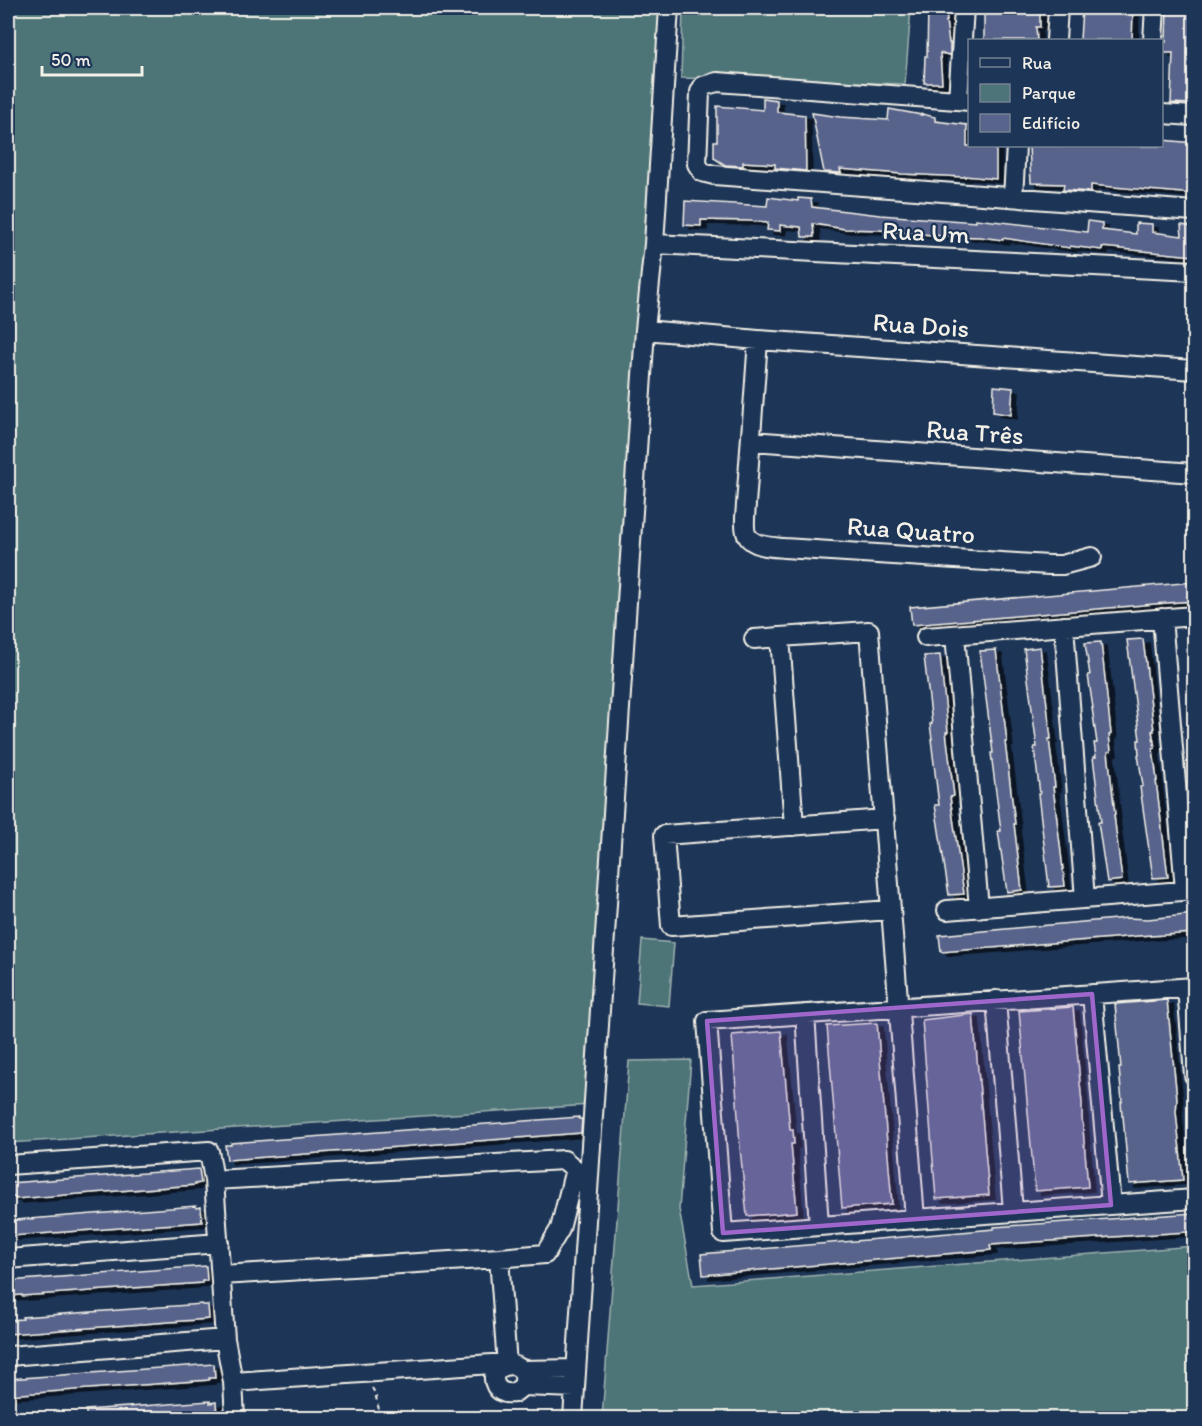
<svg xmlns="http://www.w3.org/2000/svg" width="1202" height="1426" viewBox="0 0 1202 1426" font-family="Itim,sans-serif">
	<defs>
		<filter id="shadow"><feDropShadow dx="6" dy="4" stdDeviation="0" flood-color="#0009"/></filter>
	</defs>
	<rect width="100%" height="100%" fill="#1d3557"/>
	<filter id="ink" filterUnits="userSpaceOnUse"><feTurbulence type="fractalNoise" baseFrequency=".0167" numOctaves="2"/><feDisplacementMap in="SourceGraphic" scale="12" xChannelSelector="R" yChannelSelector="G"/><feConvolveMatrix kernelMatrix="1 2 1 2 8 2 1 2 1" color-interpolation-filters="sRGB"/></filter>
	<g filter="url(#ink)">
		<!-- green -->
		<path fill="#4d7478" stroke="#a0b2b0" stroke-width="1.5" d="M8 8H662L590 1105 8 1143Z
			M683 8H911L905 84 681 78Z
			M642 940 674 943 669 1006 637 1003Z
			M691 1060 679 1209 693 1285 1194 1246V1418H602L629 1061Z"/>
		<!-- building -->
		<path fill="#58648c" stroke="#f4f1e8" stroke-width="1.5" filter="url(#shadow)" d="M928 8H946L947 21H946L949 43H950V55L940 53 942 83H924L925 56H927Z
			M984 8H1040V27H1036L1037 40H984Z
			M1082 8 1133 9 1132 40H1080Z
			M1167 8H1194V38L1193 70H1191L1192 104 1171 103 1173 53H1164V42H1166Z
			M763 98 777 100V112L805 115 806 171 775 168V164L743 162V166L725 165 714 158V141H717V106L763 110Z
			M889 109 922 115V114L935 117V121L967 125V146H996V179L965 176V177L902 174 840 169 841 173 824 172 812 113 840 117 888 120Z
			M1162 140 1194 143V194L1091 185V192L1063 190 1064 184 1031 183 1029 146H1161Z
			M768 197 798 201V198L811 199 812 207 880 215 976 222V219L1087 232 1088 221 1102 223V230L1136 234V223L1152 224V232L1182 236 1181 225 1194 227V256L1102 247V250L1070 246V248L1003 238V240L980 237 943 236 879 230 845 229 813 224 814 237H802L801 227 780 225V231L767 230 768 223 750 221 701 220V226L684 225 685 201 767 206Z
			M994 386 1013 388 1011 415 993 412Z
			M1194 582V601L1166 603 912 625 910 607Z
			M1143 639 1154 731H1152L1155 748 1153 749 1157 781H1156L1168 877 1153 878 1140 787 1143 786 1138 755H1139L1138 740H1140L1127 640Z
			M1101 642 1111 734 1109 735 1111 751 1108 752 1115 815H1114L1122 880 1107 882 1098 822H1101L1093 757H1096L1094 743H1097L1092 708H1093L1088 675H1090L1085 643Z
			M1040 647 1051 739H1049L1055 787H1053L1065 886 1049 887 1038 794H1040L1034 747H1037L1024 649Z
			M996 650 1007 742H1005L1015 824H1014L1022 890 1007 892 998 831H1001L991 753H993L980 651Z
			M940 655 948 732H946L954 796 950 797 964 894 949 895 935 805H939L931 739H932L930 724H932L924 656Z
			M1194 914V933L1150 936V935L1138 936 941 952 939 935 1127 918 1148 919Z
			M1167 1000 1177 1099 1176 1112 1183 1180 1129 1184 1123 1116H1122L1121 1102H1122L1119 1068H1121L1115 1004Z
			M1073 1007 1082 1104V1118L1088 1187 1035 1191 1019 1011Z
			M973 1014 989 1195 936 1199 922 1020Z
			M877 1023 892 1204 842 1208 827 1026Z
			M781 1031 790 1130H793L794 1144H791L797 1212 747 1216 740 1148 737 1101 732 1035Z
			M579 1117V1119H582L581 1133 227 1160 225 1145H231V1143Z
			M199 1169 201 1183 195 1184V1185L15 1199V1197H10L9 1183Z
			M196 1206V1208L201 1207 202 1222 11 1236 10 1222 16 1221V1220Z
			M1194 1213V1231L1187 1232 990 1245 991 1250 703 1275 701 1254 961 1232 994 1229V1227Z
			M206 1266 207 1281H202V1283L22 1296V1295L8 1296V1281Z
			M202 1304V1305H208L209 1319 8 1334V1320L23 1319 22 1317Z
			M214 1364 215 1378H209V1380L8 1395V1379Z
			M210 1401V1403L216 1402 217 1417 192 1419H86V1410Z"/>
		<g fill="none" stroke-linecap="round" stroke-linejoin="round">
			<!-- minor casing -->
			<g stroke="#f4f1e8" stroke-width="22">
				<path id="minor" d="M1056 40 1058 8
					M1153 40 1155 8
					M958 100 964 8
					M970 101 717 82 703 86 700 92 697 164 702 172 714 175 1194 211
					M1162 114 1194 116
					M1013 197 1016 146
					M654 244 1194 271
					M645 330 758 340 1194 370
					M758 340 745 518C745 523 744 532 748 537 755 547 774 547 784 548L1049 565H1062L1092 557
					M751 441 1194 473
					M1162 618 1185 890
					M1064 626 1085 899
					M955 635 979 908
					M926 637 1194 616
					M754 639 780 637
					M885 819 664 835 671 926 890 910
					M794 826 780 637 869 631C886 827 899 1023 915 1219L723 1233 707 1021 1194 987
					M947 910 1194 890
					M1187 988 1194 1075
					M1092 994 1111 1205
					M996 1000 1013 1211
					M805 1014 819 1226
					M8 1165 209 1151 214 1180 225 1339 233 1382 235 1418
					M214 1180 564 1160 575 1169 560 1229 545 1254 499 1258 221 1275
					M915 1219 1194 1199
					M8 1259 219 1243
					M8 1356 225 1339
					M521 1370 576 1369
					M233 1382 506 1363 507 1365 499 1258
					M523 1386C532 1354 484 1363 496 1386 500 1393 507 1394 514 1393L523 1386 575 1388
					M573 1418 645 330 654 244 669 8"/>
			</g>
			<!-- path -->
			<path stroke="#f4f1e8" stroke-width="2" stroke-dasharray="4.5 4.5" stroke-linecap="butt" d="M372 1388 375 1393 381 1418"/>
			<!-- minor -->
			<use href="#minor" stroke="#1d3557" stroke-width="18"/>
		</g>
	</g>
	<!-- marked area -->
	<path fill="#9f67cb" fill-opacity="0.2" stroke="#9f67cb" stroke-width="4.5" stroke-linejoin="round" d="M1092 994 1111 1205 723 1233 707 1021Z"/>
	<g text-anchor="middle" stroke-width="4.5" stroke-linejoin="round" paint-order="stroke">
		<!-- street labels -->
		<g font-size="26" fill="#f4f1e8" stroke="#1d3557">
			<text transform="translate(926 232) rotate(3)" y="9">Rua Um</text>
			<text transform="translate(921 325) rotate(4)" y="9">Rua Dois</text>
			<text transform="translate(975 432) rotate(4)" y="9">Rua Três</text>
			<text transform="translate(911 530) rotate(4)" y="9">Rua Quatro</text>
		</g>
	</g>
	<!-- margin -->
	<rect width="1202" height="1426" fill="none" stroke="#1d3557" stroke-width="30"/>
	<rect x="15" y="15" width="1172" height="1396" fill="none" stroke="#f4f1e8" stroke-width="2" filter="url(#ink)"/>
	<!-- legend -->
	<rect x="968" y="39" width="195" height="108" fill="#1d3557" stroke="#738091" stroke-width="1.5"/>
	<rect x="980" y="58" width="30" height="9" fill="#1d3557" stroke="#738091" stroke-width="1.5"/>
	<text x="1022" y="69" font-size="18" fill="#f4f1e8">Rua</text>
	<rect x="980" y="84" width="30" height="18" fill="#4d7478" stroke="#738091" stroke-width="1.5"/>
	<text x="1022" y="99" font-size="18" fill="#f4f1e8">Parque</text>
	<rect x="980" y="114" width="30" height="18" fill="#58648c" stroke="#738091" stroke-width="1.5"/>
	<text x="1022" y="129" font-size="18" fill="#f4f1e8">Edifício</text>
	<!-- scale -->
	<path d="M42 66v9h100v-9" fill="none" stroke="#f4f1e8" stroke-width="3"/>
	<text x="51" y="66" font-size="18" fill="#f4f1e8" stroke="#1d3557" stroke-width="4.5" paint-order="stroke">50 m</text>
</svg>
